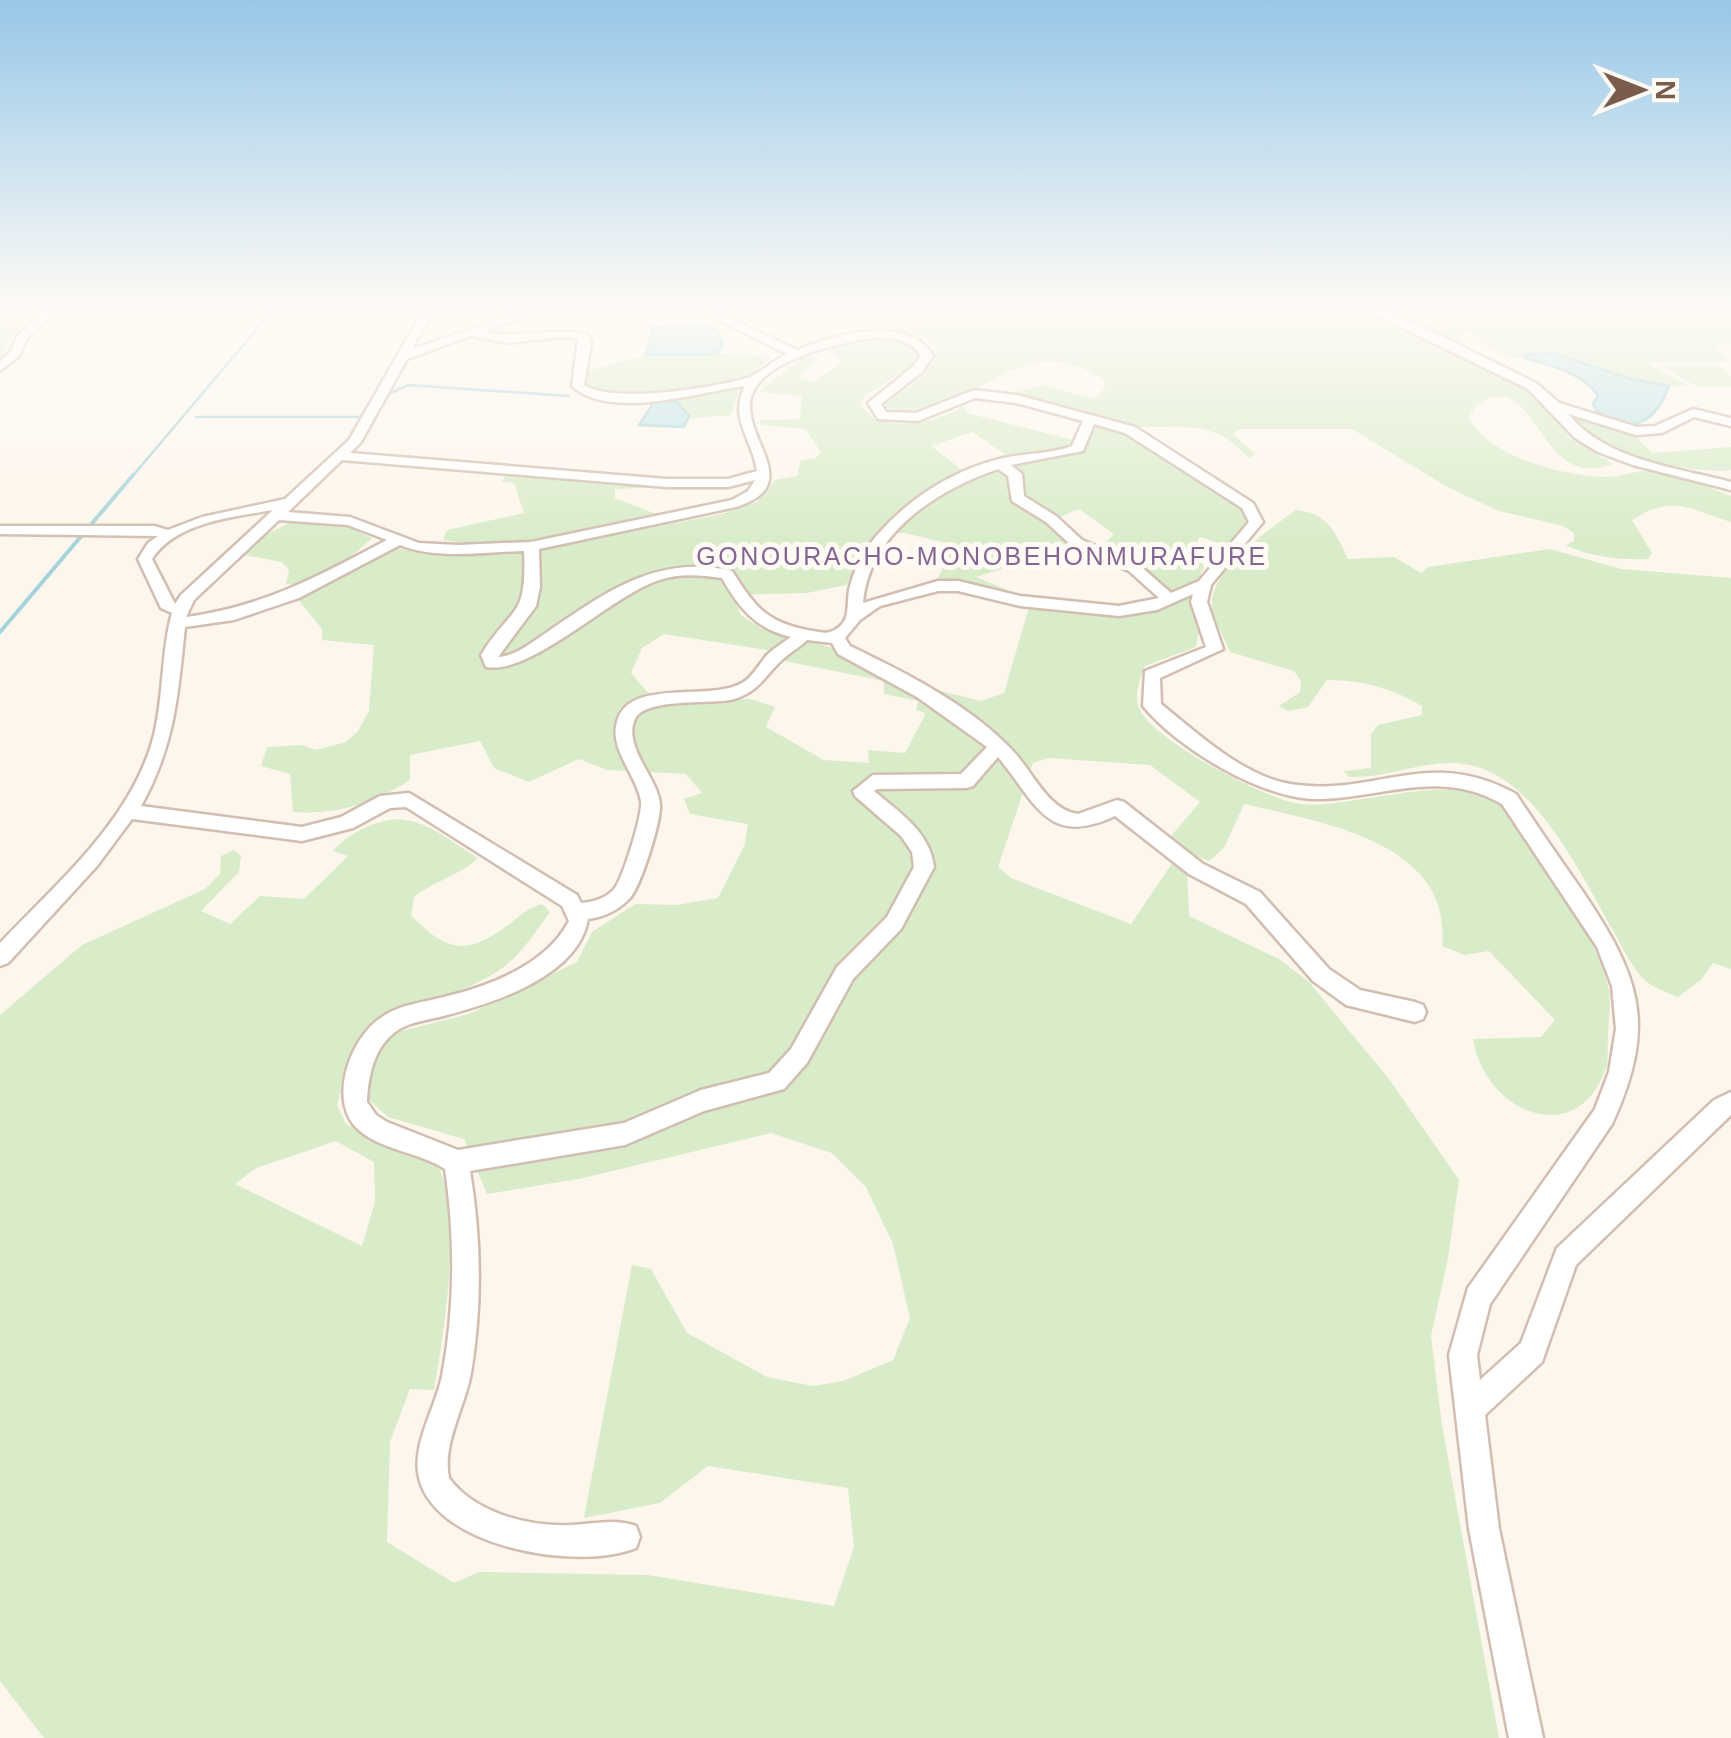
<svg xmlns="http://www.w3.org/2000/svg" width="1731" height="1738" viewBox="0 0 1731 1738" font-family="Arial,sans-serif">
	<rect width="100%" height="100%" fill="#fdf6ec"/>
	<!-- green -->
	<path fill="#d8ecc9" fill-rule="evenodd" d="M0 304H51L11 336 0 361Z
		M865 304H1349L1399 323 1524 387 1538 398 1571 439 1613 464C1550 487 1544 413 1507 397 1488 397 1478 399 1469 417 1485 456 1565 476 1605 477 1620 477 1635 470 1650 471 1676 472 1707 487 1731 496V522C1689 509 1673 494 1632 520L1652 553 1648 559C1621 560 1590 557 1566 545L1574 541V533L1563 526 1499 511 1449 488 1352 429H1240L1233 434 1255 454 1249 458C1239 449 1230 439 1218 434 1179 416 1123 441 1089 411L1077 413 1010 394 1042 385 1095 399 1105 387V380C1010 321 975 427 886 408L885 404C900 391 962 356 923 336 908 329 891 331 877 324Z
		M1369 304H1731V344H1719L1716 348 1730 362 1646 363 1688 385C1654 395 1613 369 1580 362 1562 358 1543 357 1525 355L1526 359C1493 356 1493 346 1469 333L1458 334 1465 343 1458 344Z
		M891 340 917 350 921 361 864 396 861 405 875 420C905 428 938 422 964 406L967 413 1088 444 1094 427C1135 425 1205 483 1240 506L1247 518C1243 533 1226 555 1211 560L1210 557 1219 543 1200 537 1194 547 1204 567 1190 598 1200 626 1196 647 1145 666C1140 680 1133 695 1140 710 1153 740 1267 800 1300 804 1348 810 1466 767 1500 805 1536 847 1595 932 1608 986 1612 1002 1608 1022 1608 1038 1607 1048 1609 1060 1606 1068 1578 1150 1486 1115 1473 1039L1541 1037 1555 1020 1489 951 1464 955 1442 946C1453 841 1320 822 1244 804L1224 848 1209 861 1187 852 1171 836 1200 802 1150 765 1048 758 1033 763 998 867 1011 878 1131 924 1173 862 1187 874 1189 916 1279 959 1309 982 1389 1079 1459 1180 1448 1258 1431 1336 1442 1425 1499 1738H44L0 1681V1015L82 945 205 889 220 874 221 856 234 850 241 856 239 872 201 911 230 924 260 896 304 899 348 856 333 851C342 840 351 835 364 828 412 805 437 833 478 858 459 876 434 881 414 897L411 915C445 951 466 957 508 925 519 917 528 907 542 904L550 912C536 931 519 958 498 971 409 1027 374 974 337 1105L346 1124 439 1168C462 1219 444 1334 434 1390L410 1389 390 1442 387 1542 454 1583 479 1572 648 1575 834 1606 854 1547 848 1488 708 1466 660 1503 584 1518 632 1265 651 1269 687 1333 767 1377 813 1386 843 1381 893 1360 910 1318 893 1244 866 1187 832 1153 771 1133 583 1178 487 1194 464 1139 388 1117 368 1099 372 1072 385 1042 401 1031 469 1014 577 962 592 932 635 904 676 905 718 898 745 844 748 824 690 814 684 799 702 793 686 774 607 770 579 759 529 782 494 768 480 741 410 755V780C373 804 336 815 293 812L290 774 261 766 267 747 302 745 316 750 346 742 358 731 369 711 374 645 322 640V629L297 598 395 547 422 554H469L572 543 722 514 757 502 775 480 797 476 801 460 814 459 821 453 806 429 761 425 760 420 800 419 802 396 758 392 807 354 817 359 799 378 813 382 841 364 842 359 825 349ZM972 432 1005 454 993 459 999 466 969 475 931 446ZM1079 509 1114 534 1101 547 1138 566 1175 601C1131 625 1077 611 1029 607L1004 693 981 701 904 682 833 648 761 628 741 615 733 595 807 593 846 585 879 533H905L950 544 951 550 937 580 970 584 1010 595 1013 592 976 577 1083 543 1058 518ZM664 634 786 653 780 660 884 681V694L918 701 916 710 926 713 905 753 868 750 869 763 824 760 766 727 775 707 750 699 657 703 631 673 642 648ZM336 1141 374 1162 375 1202 362 1246 235 1184 256 1168Z
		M717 354 772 357 750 376 727 382 726 387 739 390 731 415 688 419 677 402 615 397 584 386 586 371 646 355Z
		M1661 366H1720L1731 377V387H1698Z
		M1570 414 1633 434 1652 453 1731 447V470C1691 476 1591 450 1570 414Z
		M508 472 670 487 615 489V498L656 514C590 527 511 553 443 540L447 530 524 513 514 483 501 482Z
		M1296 510C1329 513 1335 533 1348 559L1394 557 1421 573 1428 567 1550 549 1621 569 1731 578V969L1713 963 1701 980 1678 997C1669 993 1658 990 1650 984 1635 974 1624 950 1615 934 1583 879 1538 779 1470 765 1429 756 1390 779 1349 777L1344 771 1371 768V734L1378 725 1422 715V706C1392 688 1362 680 1327 680L1308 707 1288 711 1279 706 1300 692 1301 681 1294 671 1230 652C1225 639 1214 622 1212 608 1207 572 1271 528 1296 510Z
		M291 522 349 527 372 538C352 557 314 590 286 584L289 570 282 562 244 555 263 536Z"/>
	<!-- water -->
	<path fill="#bfe3e8" stroke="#a5d3da" stroke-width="2.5" d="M704 325 716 330 723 344 717 354 646 355 653 327Z
		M1552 353 1631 379 1669 386C1655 424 1630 437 1596 410L1593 404 1598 395C1582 373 1551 365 1526 359L1525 355Z
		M655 400 677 402 689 416 684 427 639 425Z"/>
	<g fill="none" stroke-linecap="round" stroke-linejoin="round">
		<!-- stream-far1 -->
		<path stroke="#a5d3da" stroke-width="2.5" d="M385 396 408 385 569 396
			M196 417H361
			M131 478 278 304"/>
		<!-- stream -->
		<path stroke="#a5d3da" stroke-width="4" d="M0 632 133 475"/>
		<!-- minor casing -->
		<g stroke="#d1beb0" stroke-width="5">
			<path id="minor" d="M50 304H437L412 349 544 304H560L484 332C519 338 552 328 587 334L591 343 584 385C613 404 713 388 747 378 760 374 774 360 787 354L686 304H700L797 350C835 335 905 313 933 355L923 371 881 404 886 412 916 413 974 390 1017 395 1135 427 1253 503 1263 522 1211 585 1207 602 1223 649 1160 678 1161 704C1197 733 1243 776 1290 784 1375 798 1428 745 1516 794 1537 826 1559 858 1581 889 1640 976 1658 1024 1612 1124L1490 1304 1477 1355 1480 1380 1521 1343 1557 1248 1714 1100 1731 1092V1115L1576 1265 1542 1362 1485 1415 1499 1529 1543 1738H1509L1469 1529 1449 1355 1468 1288 1595 1109 1609 1072 1616 1029 1612 986 1597 947 1502 804C1441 769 1388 796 1323 799 1266 802 1178 749 1143 706L1145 671 1206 647 1191 602 1193 594 1157 610 1119 616 1020 606 958 591H938L880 606 860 620 845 638 850 646C906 673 970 705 1013 751 1032 771 1048 810 1078 814L1117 800 1124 802 1203 864 1260 892 1329 969 1360 990 1415 1002 1423 1005 1426 1012 1423 1019 1415 1022 1346 1005 1313 981 1246 904 1189 874 1115 816C1047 848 1036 802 998 757L973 786 966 788 877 789 874 791C900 813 930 832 934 867L901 929 853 979 807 1063 784 1089 704 1111 625 1145 470 1171C481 1237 482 1307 471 1373 465 1407 442 1443 449 1478 475 1514 531 1527 572 1525 593 1524 616 1518 636 1526L640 1537 636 1548C578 1572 428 1547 418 1472 414 1441 436 1406 442 1376 455 1308 455 1236 445 1169 419 1152 384 1151 360 1131 326 1104 350 1037 382 1017 401 1004 426 1002 448 996 492 985 547 964 569 921L562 906 406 807 390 808 353 828 302 841 132 819 97 866 8 963 0 966V943C58 882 133 819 154 735 164 695 161 652 172 613L161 608 138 559 148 543 158 536 0 534V526H154L168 530 202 517 285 499 349 440 425 307 57 309 28 337 19 356 0 371V361L10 352 19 334ZM471 336 508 343 560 337 578 339 572 386C610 421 698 392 745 386 728 418 753 440 757 471L728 479H667L350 453 361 442 407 359ZM873 338C892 338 909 339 921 355L914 366 868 403 878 419 918 421 975 398 1016 403 1083 421 1072 446C1051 454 1027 453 1004 458 957 468 911 497 880 532 866 547 855 567 850 586 847 596 849 607 846 617 844 624 837 630 830 632 823 634 815 631 807 630 764 621 755 606 732 571 657 554 606 592 546 633 532 642 516 656 498 657L536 606 540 587 539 549 736 507C803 486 748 444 750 404 752 361 839 343 873 338ZM1094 424 1125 433 1242 508 1249 522 1199 581 1171 593 1139 565 1082 540 1056 516 1024 496 1022 474 1011 465 1083 451ZM342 460 667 487H728L755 480 748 491 732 500 531 542 458 545 419 543 350 517 288 512ZM998 469 1008 476 1012 501 1046 522 1072 546 1129 571 1159 598 1119 606 1020 596 958 581H938L863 603C869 533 937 490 998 469ZM273 510 181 595 175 604 152 559C176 522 233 517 273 510ZM279 520 348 525 387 540C317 577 265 606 186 617L194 600ZM400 545C437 560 484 552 524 551 527 621 512 604 481 655L486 667C532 675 609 597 659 580 681 573 700 575 722 578 739 608 756 629 791 637 783 643 774 648 767 655 759 664 753 677 742 683 711 702 628 677 617 722 609 749 636 774 641 801 643 814 623 877 615 888 607 898 593 902 581 903L577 895 409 793 380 796 341 817 302 827 141 806C175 745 178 695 185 627L234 620 299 598ZM807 640 832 643 838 654 917 697 987 747 961 774 873 775 853 791 855 796 901 836 912 852 914 867 887 917 837 967 791 1049 769 1073 701 1090 624 1123 458 1150 387 1122 376 1115 367 1102C368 1076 374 1048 395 1032 410 1021 430 1020 447 1015 496 1002 578 976 588 919 604 917 617 911 629 899 640 889 661 822 660 805 659 779 622 747 635 719 645 698 709 704 730 700 758 694 764 676 783 659 791 652 800 647 807 640Z
				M1354 304H1369L1400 316 1536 383 1559 403 1637 427 1655 426 1693 409 1731 418V426L1694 417 1662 433 1636 435 1568 414C1607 461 1675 467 1731 482V490L1633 465 1598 452 1575 438 1528 389Z"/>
		</g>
		<!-- minor -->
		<use href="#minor" fill="#fff" fill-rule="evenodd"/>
	</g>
	<!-- sky -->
	<linearGradient id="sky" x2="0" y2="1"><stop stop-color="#97c7e8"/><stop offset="0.56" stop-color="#fefbf6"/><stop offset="1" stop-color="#fefbf6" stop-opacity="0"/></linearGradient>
	<rect width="1731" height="547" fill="url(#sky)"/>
	<g text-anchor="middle" stroke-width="10" stroke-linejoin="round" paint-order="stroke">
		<!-- far-quarter labels -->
		<g font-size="25" letter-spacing="2.5" fill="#846695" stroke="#fffaf3">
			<text x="982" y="565">GONOURACHO-MONOBEHONMURAFURE</text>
		</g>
	</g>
	<!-- north arrow -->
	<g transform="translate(1641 90) rotate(90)" stroke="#fffaf3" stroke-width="8" paint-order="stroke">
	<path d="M0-8L18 38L0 25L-18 38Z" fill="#7a5c4d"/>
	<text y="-15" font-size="28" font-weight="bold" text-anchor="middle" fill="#7a5c4d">N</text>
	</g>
</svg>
